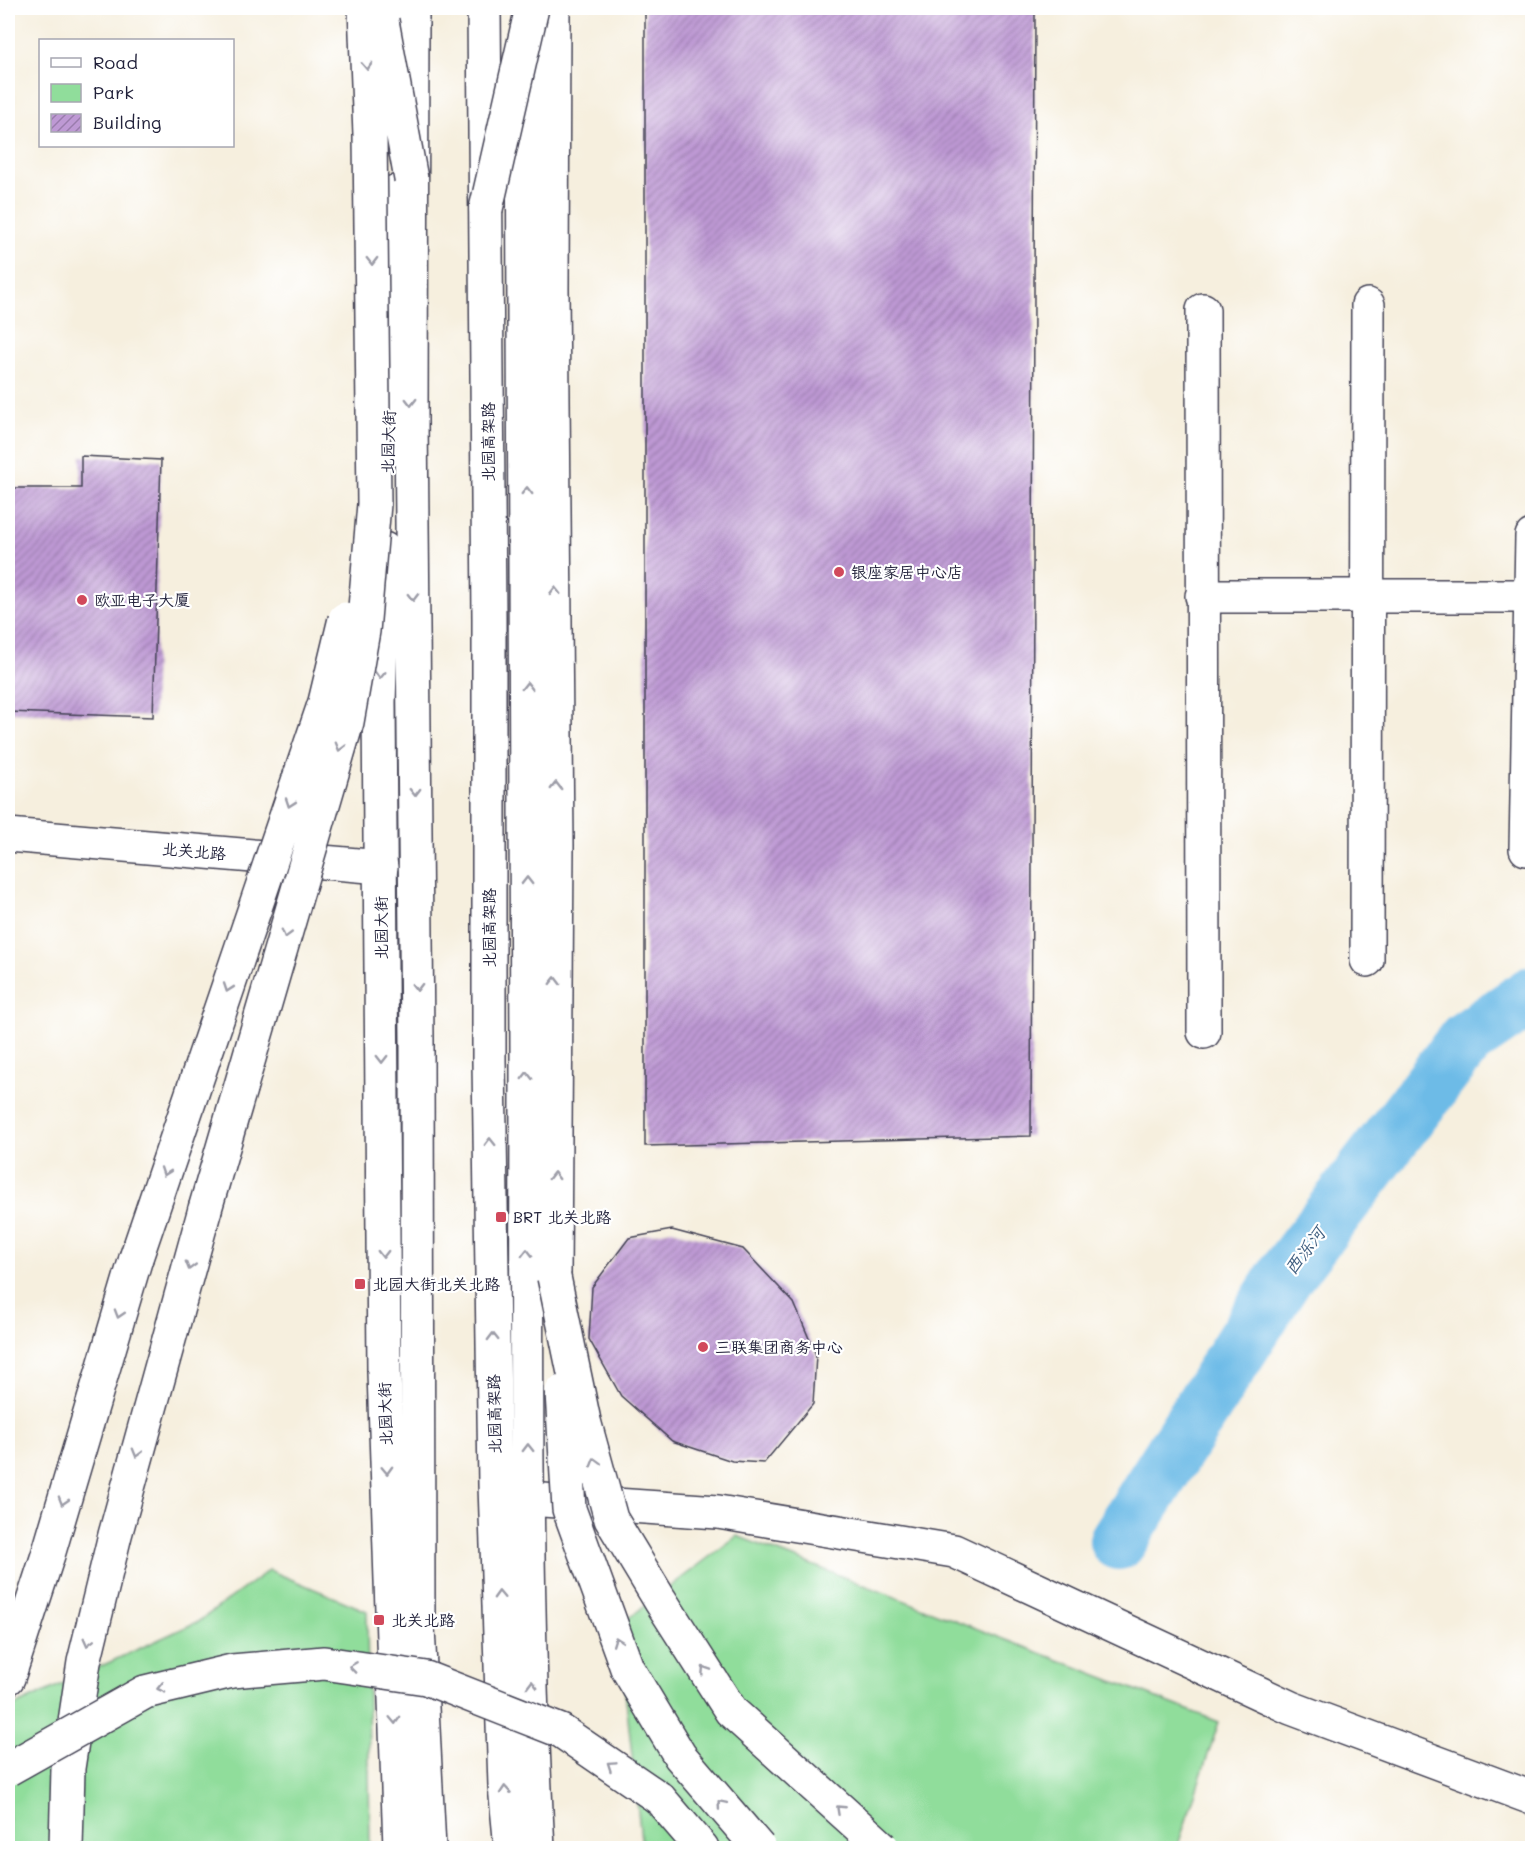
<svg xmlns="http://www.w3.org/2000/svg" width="1540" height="1856" viewBox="0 0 1540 1856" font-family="Mali,'LXGW WenKai TC',sans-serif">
	<defs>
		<pattern id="building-hatch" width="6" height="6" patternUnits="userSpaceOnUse" patternTransform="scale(1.5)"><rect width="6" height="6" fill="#be99d4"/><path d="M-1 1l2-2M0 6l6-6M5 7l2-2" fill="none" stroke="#9a7cad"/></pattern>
	</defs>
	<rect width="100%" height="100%" fill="#fff"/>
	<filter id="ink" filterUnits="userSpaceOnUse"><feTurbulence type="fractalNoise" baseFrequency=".0167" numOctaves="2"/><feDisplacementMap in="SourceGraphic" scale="12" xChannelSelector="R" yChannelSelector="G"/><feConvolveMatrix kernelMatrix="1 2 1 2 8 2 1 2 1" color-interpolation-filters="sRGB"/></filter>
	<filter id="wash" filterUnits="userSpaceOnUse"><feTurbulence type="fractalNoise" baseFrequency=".008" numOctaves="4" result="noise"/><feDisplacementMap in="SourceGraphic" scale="24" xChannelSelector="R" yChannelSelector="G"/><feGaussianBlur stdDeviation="1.35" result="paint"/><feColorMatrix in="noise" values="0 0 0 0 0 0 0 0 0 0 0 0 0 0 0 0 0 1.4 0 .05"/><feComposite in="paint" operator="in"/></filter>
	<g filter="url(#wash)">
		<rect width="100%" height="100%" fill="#f6efde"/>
		<!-- green -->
		<path fill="#90dd9b" stroke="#59806b" stroke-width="1.5" d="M737 1536 1219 1722 1177 1848H642L618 1626Z
			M269 1570 367 1611 370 1848H8V1709L199 1621Z"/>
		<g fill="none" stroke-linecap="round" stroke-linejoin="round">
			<!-- river -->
			<path stroke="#6dbbe7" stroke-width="58" d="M1118 1541 1287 1273 1466 1040 1532 995"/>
		</g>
		<g id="blocks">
			<!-- building -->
			<path fill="url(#building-hatch)" d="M645 8H1035L1031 1136 645 1146Z
				M81 456 161 460 153 717 8 712V488H81Z
				M672 1230 743 1249 794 1303 816 1355 813 1404 764 1463 732 1461 672 1441 621 1396 589 1339 592 1287 629 1238Z"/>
		</g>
	</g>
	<g filter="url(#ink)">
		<use href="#blocks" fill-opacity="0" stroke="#424153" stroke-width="1.5"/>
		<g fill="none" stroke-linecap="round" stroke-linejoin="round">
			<!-- street casing -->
			<g stroke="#424153" stroke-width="36">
				<path id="street" d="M1203 310 1204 1032
					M1202 596H1532
					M1526 849 1532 536
					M1367 960 1368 305
					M528 1499 718 1512 954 1551 1291 1708 1532 1798"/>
			</g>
			<!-- secondary casing -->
			<g stroke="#424153" stroke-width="36">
				<path id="secondary" d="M8 835 381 867"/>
			</g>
			<!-- primary casing -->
			<g stroke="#424153" stroke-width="36">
				<path id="primary" d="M523 74C525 401 527 728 527 1055 527 1319 523 1585 538 1848
					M388 447 395 192
					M384 549 379 702 384 1372 400 1848"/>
			</g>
			<!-- highway casing -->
			<g stroke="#424153" stroke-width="36">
				<path id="highway" d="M412 8 411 420 417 1040 418 1627 429 1848
					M484 8 489 618V1061L495 1485 505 1786 511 1848
					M553 8 552 289 557 845 554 1277
					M8 1678 48 1555 136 1258
					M659 1798 702 1848
					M66 1848 68 1768 84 1662 115 1535 205 1209"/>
			</g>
			<!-- street -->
			<use href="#street" stroke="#fff" stroke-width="33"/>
			<!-- secondary -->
			<use href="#secondary" stroke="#fff" stroke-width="33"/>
			<!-- primary -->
			<use href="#primary" stroke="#fff" stroke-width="33"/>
			<!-- highway -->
			<use href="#highway" stroke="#fff" stroke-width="33"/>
			<!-- highway-bridge casing -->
			<g stroke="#424153" stroke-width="36" stroke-linecap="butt">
				<path id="highway-bridge" d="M382 21 411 179
					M486 209 532 8
					M205 1209 347 722 363 631 374 504 370 135 365 8
					M136 1258 325 702 345 619
					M554 1277 584 1421 611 1519 660 1600 731 1711 883 1848
					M562 1392 569 1509 627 1668 680 1756 759 1848
					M8 1769 145 1692 232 1671 324 1663 426 1678 561 1731 659 1798"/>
			</g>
			<!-- highway-bridge -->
			<use href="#highway-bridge" stroke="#fff" stroke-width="33"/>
		</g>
		<!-- one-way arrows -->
		<defs><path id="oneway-chevron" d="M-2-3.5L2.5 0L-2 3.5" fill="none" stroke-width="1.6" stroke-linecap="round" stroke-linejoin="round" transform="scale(1.5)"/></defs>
		<g stroke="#9c9ca7">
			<use href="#oneway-chevron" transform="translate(367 66) rotate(87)"/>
			<use href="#oneway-chevron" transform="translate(372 261) rotate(89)"/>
			<use href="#oneway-chevron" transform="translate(411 402) rotate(90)"/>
			<use href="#oneway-chevron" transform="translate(527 491) rotate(-90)"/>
			<use href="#oneway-chevron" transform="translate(555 591) rotate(-91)"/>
			<use href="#oneway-chevron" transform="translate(413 597) rotate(89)"/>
			<use href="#oneway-chevron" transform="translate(380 675) rotate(92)"/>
			<use href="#oneway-chevron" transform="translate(527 686) rotate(-90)"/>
			<use href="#oneway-chevron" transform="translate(340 747) rotate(106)"/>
			<use href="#oneway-chevron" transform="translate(556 786) rotate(-90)"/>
			<use href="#oneway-chevron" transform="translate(415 792) rotate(89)"/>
			<use href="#oneway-chevron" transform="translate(290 803) rotate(109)"/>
			<use href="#oneway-chevron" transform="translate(527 881) rotate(-90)"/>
			<use href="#oneway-chevron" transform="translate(286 934) rotate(106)"/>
			<use href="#oneway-chevron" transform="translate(555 981) rotate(-89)"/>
			<use href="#oneway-chevron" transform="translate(417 987) rotate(89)"/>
			<use href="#oneway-chevron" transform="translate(228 988) rotate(109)"/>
			<use href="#oneway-chevron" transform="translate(382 1059) rotate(90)"/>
			<use href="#oneway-chevron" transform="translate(527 1076) rotate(-90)"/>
			<use href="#oneway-chevron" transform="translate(490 1142) rotate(-91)"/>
			<use href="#oneway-chevron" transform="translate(165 1172) rotate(109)"/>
			<use href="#oneway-chevron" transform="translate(554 1176) rotate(-90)"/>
			<use href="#oneway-chevron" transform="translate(527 1253) rotate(-90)"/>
			<use href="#oneway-chevron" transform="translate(383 1254) rotate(90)"/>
			<use href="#oneway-chevron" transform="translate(190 1266) rotate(106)"/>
			<use href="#oneway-chevron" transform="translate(119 1314) rotate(107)"/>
			<use href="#oneway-chevron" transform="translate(493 1337) rotate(-91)"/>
			<use href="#oneway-chevron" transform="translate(528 1448) rotate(-91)"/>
			<use href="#oneway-chevron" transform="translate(137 1453) rotate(106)"/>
			<use href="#oneway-chevron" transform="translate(595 1462) rotate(-106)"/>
			<use href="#oneway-chevron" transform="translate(387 1470) rotate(88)"/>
			<use href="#oneway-chevron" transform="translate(63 1501) rotate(107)"/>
			<use href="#oneway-chevron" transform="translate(499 1595) rotate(-92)"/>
			<use href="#oneway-chevron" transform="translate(617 1641) rotate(-110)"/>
			<use href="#oneway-chevron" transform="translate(88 1642) rotate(104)"/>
			<use href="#oneway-chevron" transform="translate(353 1667) rotate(-172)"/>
			<use href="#oneway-chevron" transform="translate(705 1670) rotate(-123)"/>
			<use href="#oneway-chevron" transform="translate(532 1685) rotate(-91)"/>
			<use href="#oneway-chevron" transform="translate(161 1688) rotate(167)"/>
			<use href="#oneway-chevron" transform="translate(395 1720) rotate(88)"/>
			<use href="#oneway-chevron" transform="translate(611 1765) rotate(-146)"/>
			<use href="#oneway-chevron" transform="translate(505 1790) rotate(-94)"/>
			<use href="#oneway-chevron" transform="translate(721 1804) rotate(-130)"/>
			<use href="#oneway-chevron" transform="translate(840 1809) rotate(-137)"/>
		</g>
	</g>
	<!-- markers -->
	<g fill="#d1495b" stroke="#fff" stroke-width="2">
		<circle cx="839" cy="572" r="6"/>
		<circle cx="82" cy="600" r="6"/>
		<rect x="495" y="1211" width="12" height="12" rx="3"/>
		<rect x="354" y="1278" width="12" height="12" rx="3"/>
		<circle cx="703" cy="1347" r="6"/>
		<rect x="373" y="1614" width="12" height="12" rx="3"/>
	</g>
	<g text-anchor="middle" stroke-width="4.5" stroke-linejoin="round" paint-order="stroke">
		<!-- street labels -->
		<g font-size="16" fill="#22223b" stroke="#fff">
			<text transform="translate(388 442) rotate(-88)" y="6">北园大街</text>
			<text transform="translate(488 442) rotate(-90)" y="6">北园高架路</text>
			<text transform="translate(194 851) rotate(5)" y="6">北关北路</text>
			<text transform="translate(381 928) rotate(-90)" y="6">北园大街</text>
			<text transform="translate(489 928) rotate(-90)" y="6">北园高架路</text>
			<text transform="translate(385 1414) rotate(-92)" y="6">北园大街</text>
			<text transform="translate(494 1414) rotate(-91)" y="6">北园高架路</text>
		</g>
		<!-- poi labels -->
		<g font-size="16" fill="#22223b" stroke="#fff" text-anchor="start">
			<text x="851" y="578">银座家居中心店</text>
			<text x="94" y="606">欧亚电子大厦</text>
			<text x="513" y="1223">BRT 北关北路</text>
			<text x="372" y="1290">北园大街北关北路</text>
			<text x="715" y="1353">三联集团商务中心</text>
			<text x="391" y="1626">北关北路</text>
		</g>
		<!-- water labels -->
		<g font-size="18" font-style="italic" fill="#405f80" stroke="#fff">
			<text transform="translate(1305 1251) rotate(-53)" y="6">西泺河</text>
		</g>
	</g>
	<!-- margin -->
	<rect width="1540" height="1856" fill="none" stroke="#fff" stroke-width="30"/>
	<!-- legend -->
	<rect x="39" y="39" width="195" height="108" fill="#ffffff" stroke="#a7a7b1" stroke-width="1.5"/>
	<rect x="51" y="58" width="30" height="9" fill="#ffffff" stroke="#a7a7b1" stroke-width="1.5"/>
	<text x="93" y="69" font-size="18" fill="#22223b">Road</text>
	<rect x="51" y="84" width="30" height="18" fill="#90dd9b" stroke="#a7a7b1" stroke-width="1.5"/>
	<text x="93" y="99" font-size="18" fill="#22223b">Park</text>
	<rect x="51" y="114" width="30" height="18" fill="url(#building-hatch)" stroke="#a7a7b1" stroke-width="1.5"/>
	<text x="93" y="129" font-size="18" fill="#22223b">Building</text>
</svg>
